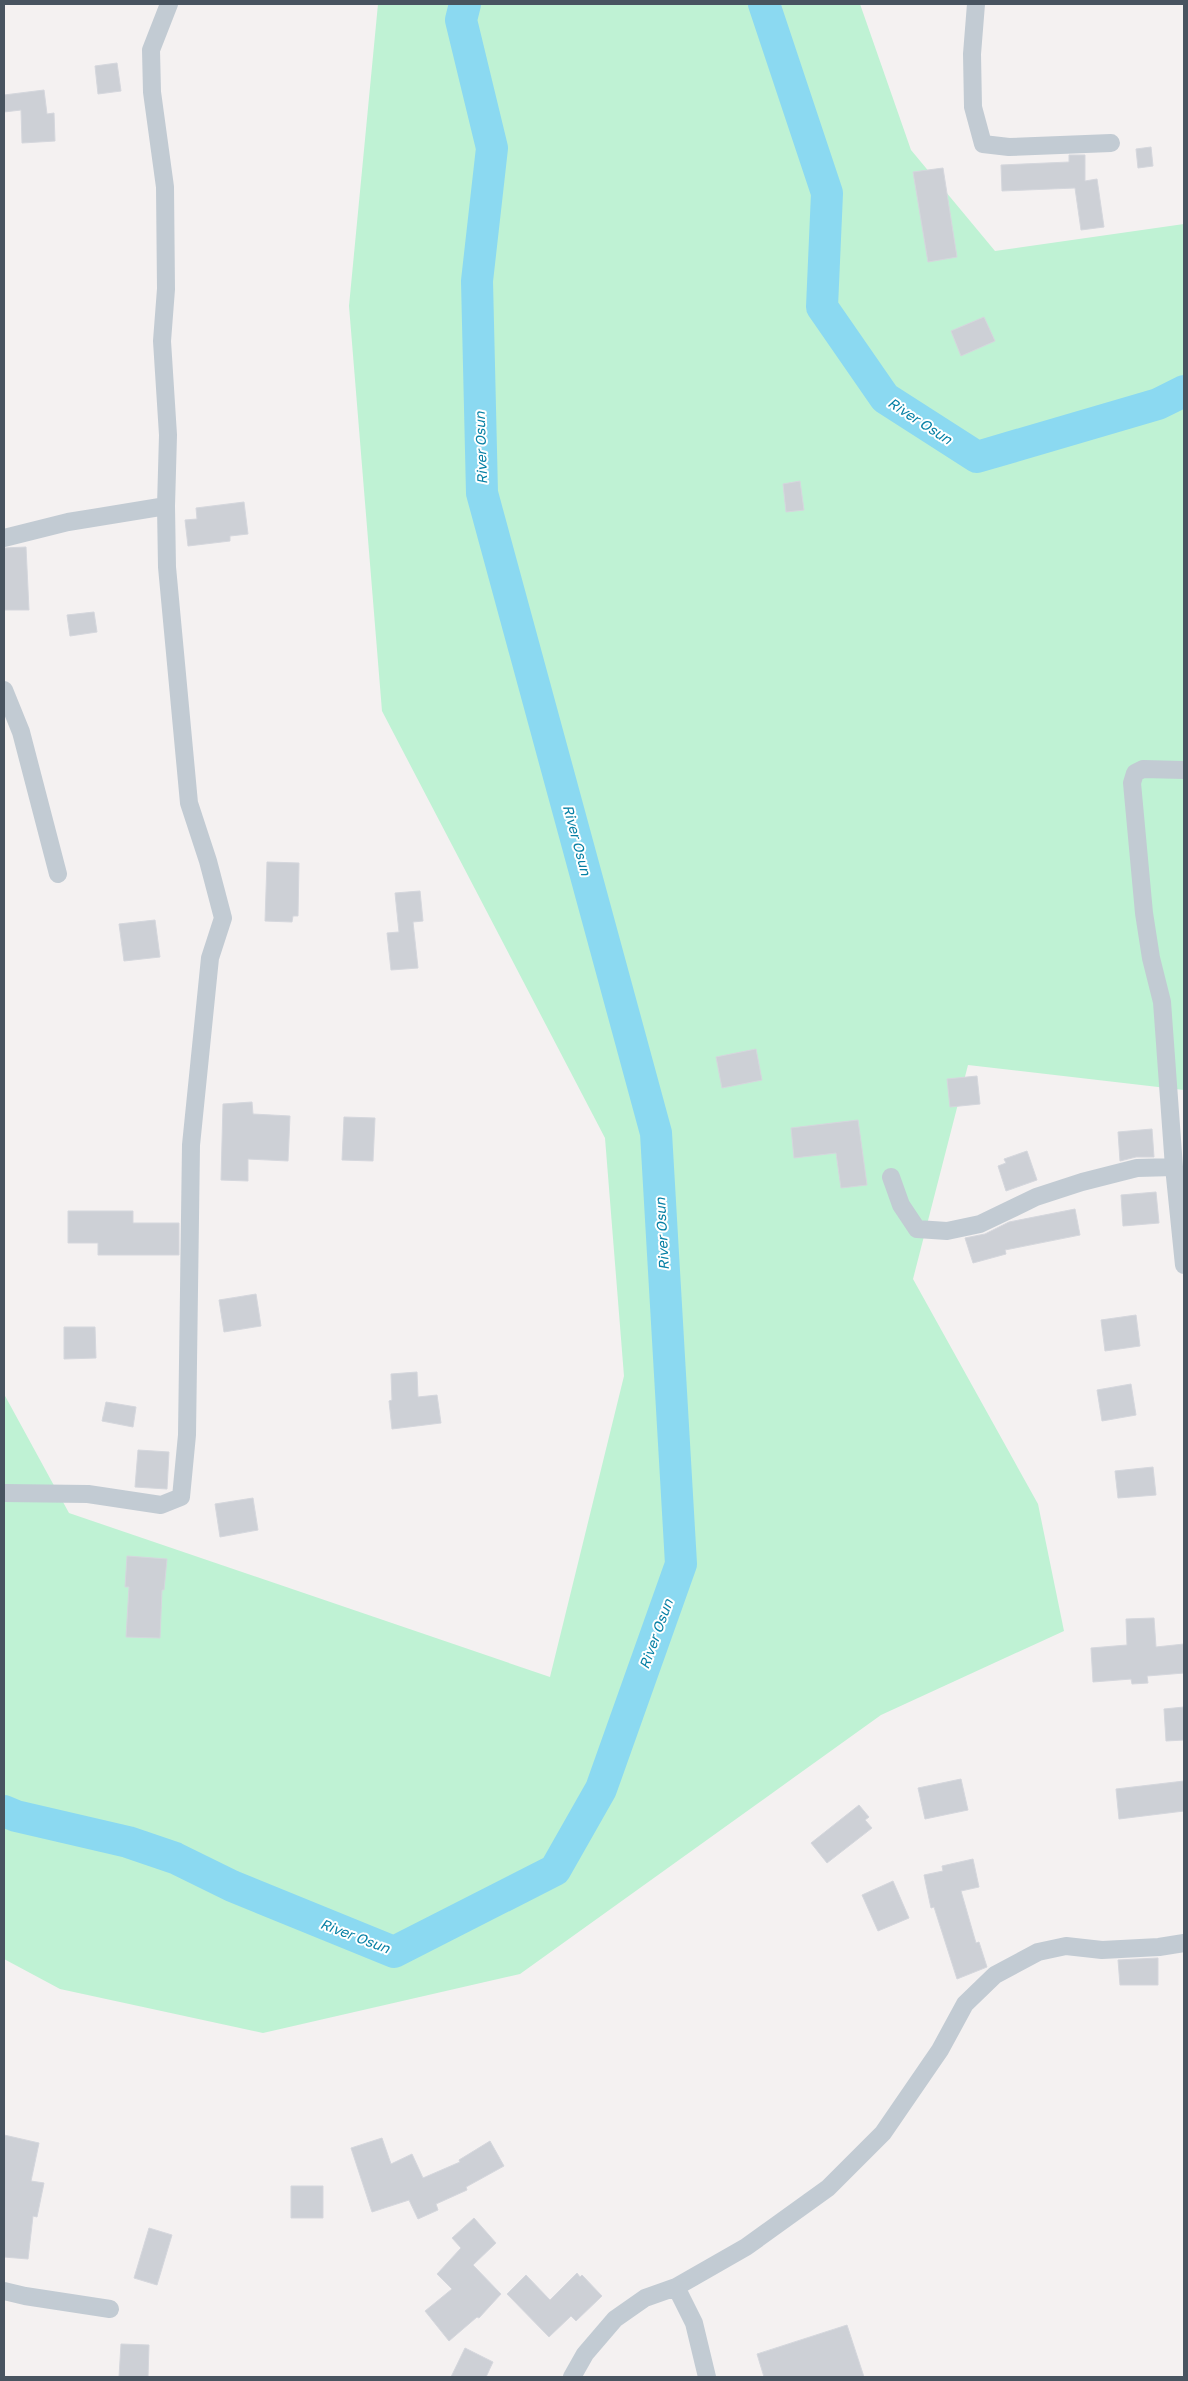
<svg xmlns="http://www.w3.org/2000/svg" width="1188" height="2381" viewBox="0 0 1188 2381" font-family="'Golos Text',sans-serif">
	<rect width="100%" height="100%" fill="#f4f1f1"/>
	<!-- green -->
	<path fill="#bff2d4" d="M378 4H860L911 150 995 251 1184 224V1090L968 1065 913 1279 1038 1504 1064 1631 881 1715 520 1974 263 2033 60 1989 4 1959V1394L69 1513 550 1677 624 1376 605 1138 382 711 349 306Z"/>
	<g fill="none" stroke-linecap="round" stroke-linejoin="round">
		<!-- river -->
		<path stroke="#8bd9f1" stroke-width="32" d="M764 4 827 193 822 307 885 398 977 457 1158 404 1184 391
			M4 1811 16 1816 128 1842 175 1858 232 1886 394 1952 555 1870 601 1789 681 1564 656 1133 482 493 477 281 492 148 461 20 465 4"/>
	</g>
	<!-- building -->
	<path fill="#cdd0d6" stroke="#d5d7dd" d="M117 63 121 91 98 94 95 66Z
		M44 90 47 114 54 113 55 141 22 143 21 110 4 112V95Z
		M1151 147 1153 166 1138 168 1136 149Z
		M1069 155H1085V181L1097 179 1104 227 1081 230 1075 188 1002 191 1001 165 1069 162Z
		M943 168 957 257 928 262 913 172Z
		M984 317 995 341 961 356 951 331Z
		M800 481 804 510 786 512 783 484Z
		M244 502 248 534 230 536V541L188 546 185 520 197 519 196 508Z
		M26 547 29 610H4V548Z
		M94 612 97 632 70 636 67 615Z
		M267 862 299 863 298 916H293L292 922 265 921Z
		M420 891 423 921 413 922 418 968 391 970 387 933 399 932 395 893Z
		M155 920 160 957 124 961 119 924Z
		M756 1049 762 1080 722 1088 716 1057Z
		M977 1076 980 1104 950 1107 947 1079Z
		M252 1102 253 1114 290 1116 288 1161 248 1159V1181L221 1180 223 1104Z
		M344 1117 375 1118 373 1161 342 1160Z
		M858 1120 867 1185 841 1188 836 1153 794 1158 791 1128Z
		M1152 1129 1154 1157H1136L1120 1161 1118 1132Z
		M1027 1151 1037 1180 1006 1191 998 1166 1006 1163 1004 1159Z
		M1156 1192 1159 1223 1123 1226 1121 1195Z
		M1075 1209 1080 1235 1005 1250 1006 1254 973 1263 965 1238 985 1234 1009 1222Z
		M68 1211H133V1223H179V1255H98V1243H68Z
		M256 1294 261 1326 224 1332 219 1300Z
		M1136 1315 1140 1346 1105 1351 1101 1320Z
		M64 1327H95L96 1358 64 1359Z
		M417 1372 418 1397 437 1395 441 1423 392 1429 389 1401 392 1400 391 1374Z
		M1131 1384 1136 1415 1102 1421 1097 1390Z
		M106 1402 136 1407 133 1427 102 1421Z
		M138 1450 169 1452 167 1489 135 1487Z
		M1153 1467 1156 1495 1118 1498 1115 1471Z
		M253 1498 258 1530 220 1537 215 1504Z
		M127 1556 167 1559 164 1590H162L160 1638 126 1637 129 1587H125Z
		M1154 1618 1156 1647 1184 1644V1673L1147 1676 1148 1683 1132 1684 1131 1679 1093 1682 1091 1648 1127 1645 1126 1619Z
		M1184 1707V1740L1166 1741 1164 1709Z
		M961 1779 968 1810 925 1819 918 1788Z
		M1184 1781V1811L1119 1819 1116 1789Z
		M859 1805 869 1817 865 1820 872 1828 827 1863 811 1843Z
		M973 1859 979 1887 961 1891 976 1943 979 1942 987 1967 957 1979 934 1907 931 1908 924 1875 943 1871 942 1866Z
		M893 1881 909 1918 878 1931 862 1895Z
		M1158 1958V1985H1120L1118 1960Z
		M4 2135 39 2143 31 2181 44 2183 37 2217 33 2216 28 2259 4 2257Z
		M382 2138 391 2164 412 2154 423 2178 460 2162 459 2160 490 2141 504 2166 466 2187 467 2190 436 2204 438 2210 418 2219 409 2200 372 2212 351 2148Z
		M291 2186H323V2218H291Z
		M474 2218 496 2243 473 2265 501 2294 479 2318 477 2317 449 2341 425 2311 452 2289 437 2274 461 2248 452 2238Z
		M149 2228 172 2235 157 2285 134 2278Z
		M577 2273 580 2277 582 2275 602 2296 576 2321 571 2316 549 2337 507 2294 526 2275 550 2300Z
		M847 2325 864 2377H764L757 2354Z
		M121 2344 149 2345 148 2377H119Z
		M465 2348 493 2362 486 2377H451Z"/>
	<g fill="none" stroke-linecap="round" stroke-linejoin="round">
		<!-- minor -->
		<path stroke="#c2cbd3" stroke-width="18" d="M976 4 972 54 973 107 983 144 1009 147 1111 143
			M4 538 68 522 166 506
			M4 690 21 732 58 874
			M1184 770 1143 769 1135 773 1132 783 1144 913 1151 958 1162 1002 1174 1167 1184 1265
			M891 1177 901 1205 917 1229 947 1231 980 1224 1036 1197 1082 1182 1137 1168 1174 1167
			M4 1493 88 1494 161 1505 181 1497 187 1435 191 1145 210 958 223 918 208 861 189 803 167 567 166 506 168 435 162 341 166 289 165 187 152 92 151 50 169 4
			M676 2287 694 2323 707 2377
			M4 2291 25 2296 110 2309
			M572 2377 585 2354 615 2319 645 2298 676 2287 746 2247 828 2188 883 2133 940 2050 965 2004 995 1975 1038 1952 1066 1946 1102 1950 1159 1947 1184 1943"/>
	</g>
	<g text-anchor="middle" stroke-width="4" stroke-linejoin="round" paint-order="stroke">
		<!-- water labels -->
		<g font-size="14" font-style="italic" fill="#0780a5" stroke="#fff">
			<text transform="translate(920 421) rotate(33)" y="5">River Osun</text>
			<text transform="translate(481 448) rotate(-92)" y="5">River Osun</text>
			<text transform="translate(577 840) rotate(75)" y="5">River Osun</text>
			<text transform="translate(662 1234) rotate(-93)" y="5">River Osun</text>
			<text transform="translate(656 1634) rotate(-70)" y="5">River Osun</text>
			<text transform="translate(355 1936) rotate(21)" y="5">River Osun</text>
		</g>
	</g>
	<!-- border -->
	<rect width="1188" height="2381" fill="none" stroke="#485460" stroke-width="10"/>
</svg>
